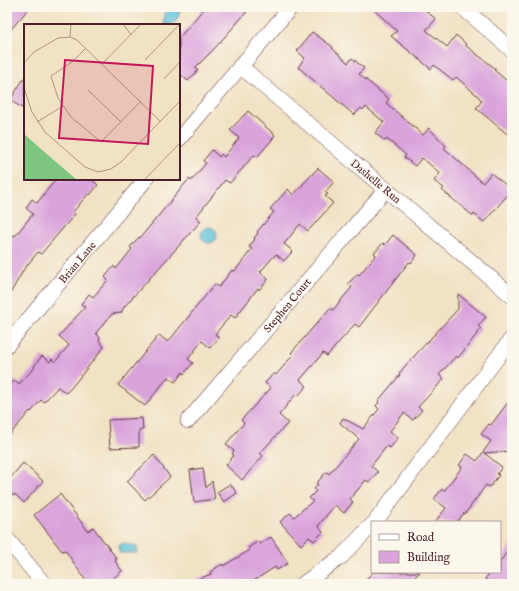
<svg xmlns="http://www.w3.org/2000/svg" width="519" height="591" viewBox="0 0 519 591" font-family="'IM FELL English',serif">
	<defs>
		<pattern id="water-ripples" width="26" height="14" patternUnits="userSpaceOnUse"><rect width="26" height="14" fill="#5bc2d8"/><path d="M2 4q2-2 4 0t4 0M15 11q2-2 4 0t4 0" fill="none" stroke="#51a6ba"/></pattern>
	</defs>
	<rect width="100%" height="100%" fill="#fbf7ec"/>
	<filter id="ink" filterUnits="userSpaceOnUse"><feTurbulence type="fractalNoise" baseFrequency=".025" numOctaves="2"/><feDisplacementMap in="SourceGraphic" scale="8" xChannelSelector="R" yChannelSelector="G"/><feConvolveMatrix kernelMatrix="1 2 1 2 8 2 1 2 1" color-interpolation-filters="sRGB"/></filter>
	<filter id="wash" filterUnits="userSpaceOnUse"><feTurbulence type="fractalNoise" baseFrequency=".012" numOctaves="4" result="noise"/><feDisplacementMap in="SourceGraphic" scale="16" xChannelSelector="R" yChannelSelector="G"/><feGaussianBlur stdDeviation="0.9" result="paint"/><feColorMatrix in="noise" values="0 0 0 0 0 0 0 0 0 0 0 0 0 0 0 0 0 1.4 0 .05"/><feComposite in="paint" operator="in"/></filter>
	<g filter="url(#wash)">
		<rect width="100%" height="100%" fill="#f1e2c4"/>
		<!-- water -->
		<path fill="url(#water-ripples)" stroke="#527082" d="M174 7H178L180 10C177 20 177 25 165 25L163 21 165 17V13Z
			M201 235a8 8 0 1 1 16 0a8 8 0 1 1-16 0Z
			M123 543 136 546 138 548 137 553H120L118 546Z"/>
		<g id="blocks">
			<!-- building -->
			<path fill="#d9a3dc" d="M7 7H30L7 34Z
				M205 7H251L215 48 195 68 198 70 188 81 179 73V38Z
				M371 7H421L436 19 426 30 447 47 456 35 466 44 465 45 496 69 494 70 512 85V138L476 108 482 101 478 96 456 77 453 80 434 65 431 69 391 36 397 31Z
				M312 32 333 47 332 48 348 63 352 58 364 68 359 74 389 99 386 103 423 135 429 128 446 146 444 148 483 183 491 173 512 190 484 222 474 214 473 216 442 190 444 188 434 181 440 173 422 158 415 166 404 157 406 155 387 139 385 141 375 133 384 122 366 107 363 110 361 108 354 115 298 67 305 58 297 51Z
				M25 77V110L10 100Z
				M248 111 275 135 271 141 257 157 254 155 230 183 225 180 196 217 201 221 124 307 121 313 112 314 96 333 100 338 99 340 104 347 71 388 66 393 58 387 44 402 41 400 31 412 30 411 7 438V389L15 380 19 384 35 367 34 366 42 356 50 362 52 359 55 362 69 345 59 336 85 307 81 304 89 294 93 297 108 280 105 277 114 266 116 269 132 249 130 247 139 237 140 238 189 179 191 181 206 163 203 161 212 150 219 157 221 154 224 157 239 138 230 130Z
				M318 168 334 182 325 192 328 194 325 196 333 203 308 231 300 224 284 244 293 251 284 261 276 254 260 272 268 279 266 282 259 290 258 288 235 318 231 315 215 334 219 338 210 348 202 341 188 359 193 363 184 374 183 372 175 382 168 377 145 406 118 385 159 335 168 342 215 284 219 287 232 270 234 272 252 249 249 247 255 239 254 238 258 233 257 232 274 212 270 209 288 189 293 195Z
				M56 179H91L98 185 90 195 88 194 73 212 75 214 41 254 38 252 24 269 7 299V242L13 235 15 236 33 214 26 208 32 199 37 203Z
				M393 235 417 255 411 263 409 262 359 327 355 324 327 356 323 353 300 380 307 386 298 396 296 394 279 415 288 423 260 453 263 456 242 480 226 465 234 455 232 454 234 451 226 444 244 423 241 420 271 388 265 383 274 373 276 375 293 355 291 353 330 308 333 310 352 287 348 284 357 274 359 275 376 255 374 253 383 243 385 245Z
				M458 294 486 317 478 326 481 329 458 358 456 356 439 375 444 379 418 407 422 410 413 420 404 413 390 431 398 438 390 448 387 446 371 466 378 472 369 482 366 480 350 499 353 502 344 513 335 505 318 526 323 532 314 541 309 537 301 545 280 522 290 513 294 517 313 501 309 498 316 491 314 489 318 485 316 484 326 472 329 474 359 439 340 423 343 418 363 429 379 409 376 406 379 402 378 401 400 375 399 374 405 366 458 309Z
				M512 397 510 451 484 453 502 467 497 474 499 475 490 487 486 485 465 514 464 513 457 522H435L446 508 434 499 442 489 444 491 462 467 459 465 467 454 477 461 491 441 481 434 489 424 491 425Z
				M142 418 143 430H139V447L110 448 108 420Z
				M154 455 170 477 145 500 127 481Z
				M23 463 43 481 24 503 15 494 14 496 7 490V482Z
				M203 468 206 488 212 481 215 499 194 502 190 470Z
				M230 484 237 493 224 502 217 492Z
				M60 494 88 531 93 527 117 559 115 561 122 571 106 584H88L65 550 62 551 34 515Z
				M271 537 288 563 277 570 275 567 249 584H186L211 574 210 572 222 564 223 566 250 550 248 548 258 541 260 544Z
				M512 544V584H492L485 579 490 572H500V562Z
				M373 572H420L408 584H361Z"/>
		</g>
	</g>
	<g filter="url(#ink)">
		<use href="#blocks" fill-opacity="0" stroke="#633c42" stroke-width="1"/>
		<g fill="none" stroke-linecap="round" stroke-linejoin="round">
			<!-- minor casing -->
			<g stroke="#633c42" stroke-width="16">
				<path id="minor" d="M462 7 512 50
					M240 66 512 296
					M179 139 291 7
					M7 345 146 179
					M188 421 386 189
					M375 522 512 338
					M7 539 44 584
					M303 584 341 557 372 525"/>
			</g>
			<!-- minor -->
			<use href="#minor" stroke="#fff" stroke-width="15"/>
		</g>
	</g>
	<g text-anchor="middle" stroke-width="3" stroke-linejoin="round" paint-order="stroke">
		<!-- street labels -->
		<g font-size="11" fill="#4a1f2b" stroke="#fbf7ec">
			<text transform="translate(376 181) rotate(40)" y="4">Dashelle Run</text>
			<text transform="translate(77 262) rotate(-50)" y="4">Brian Lane</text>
			<text transform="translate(287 305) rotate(-50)" y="4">Stephen Court</text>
		</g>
	</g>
	<!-- overview -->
	<g transform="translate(24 24)">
		<rect width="156" height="156" fill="#f1e2c4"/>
		<path d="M0 110 17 125 53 156H0Z" fill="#7ec581"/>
		<path fill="none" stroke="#ae9487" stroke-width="1" d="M99 0 107 11M46 13 47 0M62 24 48 38 27 52 34 74 47 93 77 118 117 77M121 36 155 1M0 39 10 28 34 14 46 13 53 16 137 98M78 40 117 0M140 55 156 38M0 64 8 88 21 108 61 143 74 148 87 145 97 138 156 77M64 66 97 98M13 98 39 82M120 156 156 119"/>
		<path fill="#c2185b" fill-opacity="0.15" stroke="#c2185b" stroke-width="2" d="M41 36 129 42 124 120 35 114Z"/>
		<rect width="156" height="156" fill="none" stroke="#4a1f2b" stroke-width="2"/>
	</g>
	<!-- margin -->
	<rect width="519" height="591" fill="none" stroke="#fbf7ec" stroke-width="24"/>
	<!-- legend -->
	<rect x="371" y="521" width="130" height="52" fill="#fbf7ec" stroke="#b4a19f"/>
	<rect x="379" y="534" width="20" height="6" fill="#ffffff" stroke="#b4a19f"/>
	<text x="407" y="541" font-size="12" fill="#4a1f2b">Road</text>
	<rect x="379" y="551" width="20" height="12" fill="#d9a3dc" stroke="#b4a19f"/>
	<text x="407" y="561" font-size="12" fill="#4a1f2b">Building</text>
</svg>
